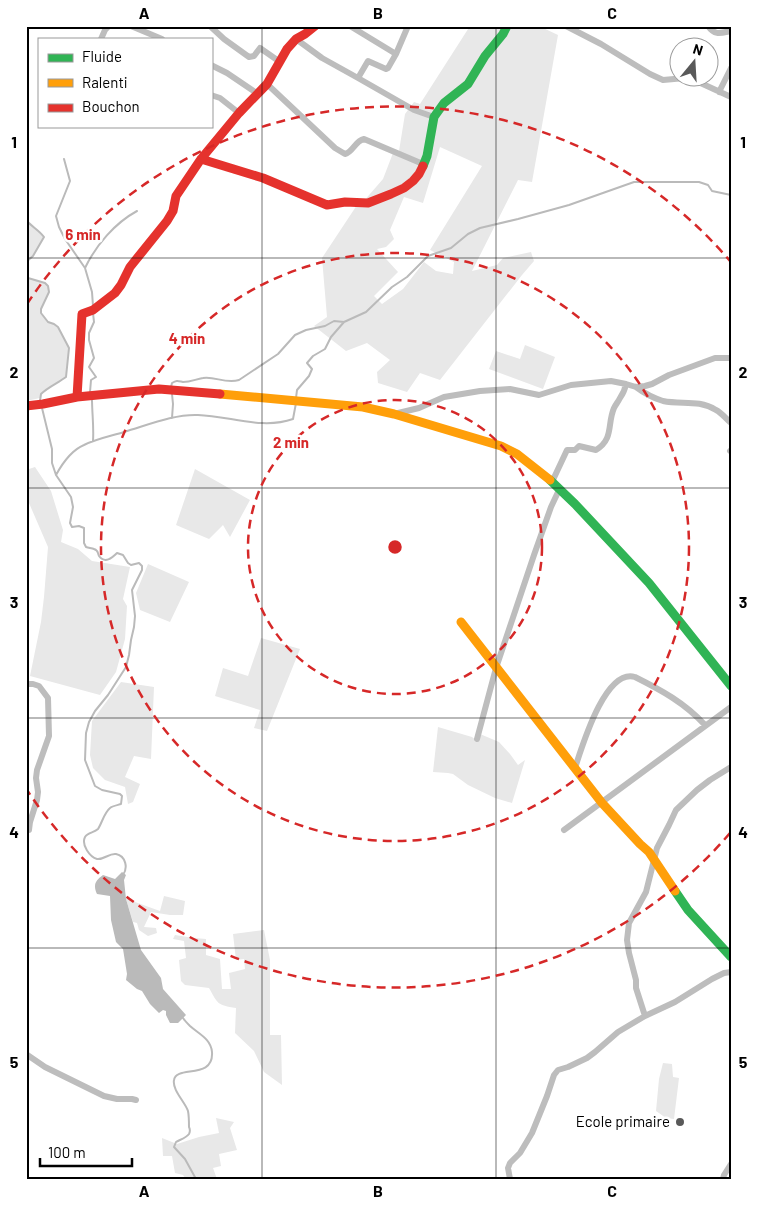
<svg xmlns="http://www.w3.org/2000/svg" width="757" height="1205" viewBox="0 0 757 1205" font-family="Barlow,sans-serif">
	<rect width="100%" height="100%" fill="#fff"/>
	<!-- green -->
	<path fill="#e8e8e8" fill-rule="evenodd" d="M470 26H539L558 35 532 182 518 180 472 271 497 265 503 258 531 252 534 261 522 275 440 380 420 373 407 392 378 383 377 372 390 360 367 343 346 351 314 326 327 317 322 258 359 202H363L383 179 393 153 399 151 405 114 414 102 420 104ZM440 147 482 166 430 250 454 262 453 274 436 271 424 262 403 289 382 304 374 296 398 272 377 249 386 247 394 239 390 230 404 197 423 203Z
		M26 220C32 227 39 230 44 237L33 256 26 262Z
		M26 276 28 278 45 283 48 286 49 292 41 309V313L48 321 54 324 58 327 69 348 66 377C58 384 43 388 40 398L26 401Z
		M525 345 555 357 543 389 489 369 496 351 520 359Z
		M35 467 51 491 63 530 61 542 78 549 92 561 130 567 123 599 127 606 125 639 116 672 100 695 30 676 41 622 44 597 48 547 29 503 26 494V470Z
		M195 469 250 500 230 537 223 525 209 539 176 525Z
		M148 564 189 582 170 622 140 610 136 593Z
		M261 638 300 649 267 731 254 728 260 710 215 696 223 668 248 676Z
		M121 682 154 687 151 759 134 756 125 777 140 784 133 802 128 804 125 787 105 780 93 768 90 755 92 721Z
		M438 727 472 737 477 741 480 734 499 742 510 754 518 765 525 760 512 803 495 798 468 785 453 774 448 773 433 772Z
		M129 896 131 902H135L160 911 164 896 185 901 183 915H170L151 912 144 927 156 928 157 933 148 936 139 930 137 923 133 922 126 899Z
		M264 930 270 960V1035H281L282 1085 264 1072 254 1051 235 1033 236 1008C217 1005 218 1004 209 988L185 985 181 981 179 960 186 958 184 941 173 939 175 935 194 938 206 939V955L220 959 222 989H231L229 973 245 969 244 959 236 960 233 934Z
		M663 1063 672 1064 673 1077 679 1078 674 1119 666 1118 656 1111 659 1079Z
		M216 1118 234 1122 230 1128 237 1150 219 1154 221 1166 213 1168 217 1179H186L183 1175 175 1173 172 1156H163L162 1138 177 1144 199 1137 219 1133Z"/>
	<!-- water -->
	<path fill="#bababa" d="M122 872 126 875 124 880 126 899 141 950 161 978 163 989 186 1015 178 1023H170L166 1015V1011L163 1010 159 1013 150 1004 142 991 137 989 126 980 127 974 123 949 116 942 111 920 110 896 97 894C93 885 95 881 103 875L115 879Z"/>
	<g fill="none" stroke-linecap="round" stroke-linejoin="round">
		<!-- stream -->
		<path stroke="#bababa" stroke-width="2" d="M64 159 70 181 56 216 59 227 65 239 85 268
			M26 220C32 227 39 230 44 237L33 256 26 262
			M26 276 28 278 45 283 48 286 49 292 41 309V313L48 322 54 324 58 327 69 348 66 377C58 383 48 387 41 394L40 401
			M93 306 92 292 85 268C96 245 115 223 137 211
			M171 387 172 383C177 380 178 381 183 382 191 382 196 379 203 378 215 376 225 384 239 380L278 354 295 335 306 330 325 326 334 321 344 322
			M90 392 91 380 96 377 89 367 94 358 89 340V333L94 322 93 313
			M172 394 173 404 172 418
			M296 398 297 390 309 376 312 369 307 363 313 356 325 349 331 337 344 322 366 312 392 287 407 277 428 256 451 248 468 234 480 228 518 219 569 205 634 182H699L708 185 712 191 731 195
			M92 399C92 413 94 427 93 441
			M42 408 52 449V463L56 475 71 497 73 507 70 523 72 527 79 526 84 528V543L86 547C89 548 92 548 94 549 99 551 97 552 99 556 105 564 112 558 117 553L123 555 128 563 131 565 139 563 142 566V570L132 590 135 616 134 627 131 640 129 655 126 667 108 695 95 711 89 722 86 733 85 760 95 786 102 790 120 794 122 796 121 804C118 805 112 806 110 808 104 813 102 823 98 829 94 833 88 832 85 837 81 845 90 857 97 859 104 860 109 853 116 854 126 856 128 868 123 875
			M56 475C62 464 72 450 84 445 96 439 111 436 124 432 148 425 174 414 198 415 230 416 262 430 293 419L296 403
			M183 1018C185 1021 188 1024 190 1026 199 1034 211 1039 212 1052 214 1080 176 1065 174 1080 172 1090 185 1102 188 1111 189 1116 189 1122 189 1127 190 1129 190 1132 189 1134 186 1138 179 1140 176 1142L174 1147 185 1159 196 1179"/>
		<!-- street -->
		<path stroke="#bdbdbd" stroke-width="6" d="M131 26 162 39
			M210 26 224 39 249 57 254 56 260 48 280 62
			M350 26 396 54
			M566 26 601 44 650 74 663 80 685 78 694 80 731 97
			M708 26C715 36 721 33 731 31
			M101 39 105 30 109 26
			M296 39 322 58 358 78 368 61 386 69 388 68 396 54 408 26
			M211 65 227 73 258 94
			M358 78 414 110 434 117
			M267 84 335 148 345 154C353 152 355 141 364 139L423 164
			M719 92 731 68
			M211 95 220 98 239 113
			M636 387C644 393 653 398 663 401 682 405 698 399 716 410 722 413 726 419 731 423
			M394 414 419 408 444 397 480 391 510 389 539 395 571 385 611 381 626 384 636 387 645 386 652 384 669 375 715 358H731
			M730 451 731 450
			M552 482 567 450H575L579 446 596 450C614 439 607 424 614 408 616 404 618 402 620 398 623 394 625 389 626 384
			M26 684H33L39 686 48 698 49 736 37 770 36 778 38 792 37 800 30 822 29 830H26
			M477 739 496 668 534 555 551 507 559 490
			M575 768C582 747 605 668 635 677 661 690 685 703 705 725
			M564 830 731 707
			M645 1016 636 988V980L629 953 627 940 629 923 646 892 657 848 669 825 676 810 697 790 710 780 731 767
			M26 1054 45 1067 104 1096 117 1099H132L136 1100
			M510 1179 508 1168 510 1163 520 1153 532 1133 547 1096 554 1075 558 1070 568 1067 587 1058 595 1052 618 1032 645 1016 675 1002 712 979 724 973 731 972
			M723 1179 724 1175 731 1164"/>
		<!-- fast -->
		<path stroke="#30b455" stroke-width="9" d="M423 166 427 156 434 117 444 103 468 84 485 56 503 34 507 26
			M550 480 575 504 649 583 731 686
			M675 891 688 910 731 957"/>
		<!-- slow -->
		<path stroke="#ff9f0a" stroke-width="9" d="M220 394 363 407 394 414 501 446 517 454 550 480
			M461 622 602 803 640 844 649 852 675 891"/>
		<!-- jam -->
		<path stroke="#e5322d" stroke-width="9" d="M201 159 263 178 327 205 345 202 368 203 391 194 404 188 413 181 419 174 423 166
			M77 397 82 314 93 310 115 293 121 285 130 267 167 221 173 211 176 196 201 159 239 113 267 84 287 49 296 39 305 34 315 26
			M26 406 43 404 77 397 159 389 220 394"/>
	</g>
	<!-- grid -->
	<path fill="none" stroke="#000" stroke-width="1" stroke-opacity="0.55" d="M262 26V1179M496 26V1179M26 258H731M26 488H731M26 718H731M26 948H731"/>
	<!-- distance rings -->
	<g fill="none" stroke="#d62828" stroke-width="2.5" stroke-dasharray="9 6">
		<circle cx="395" cy="547" r="147"/>
		<circle cx="395" cy="547" r="294"/>
		<path d="M730 833A441 441 0 0 1 27 790M27 304A441 441 0 0 1 730 261"/>
	</g>
	<!-- markers -->
	<circle fill="#595959" stroke="#fff" stroke-width="2" cx="680" cy="1122" r="5"/>
	<g text-anchor="middle" stroke-width="5" stroke-linejoin="round" paint-order="stroke">
		<!-- poi labels -->
		<g font-size="15" fill="#000" stroke="#fff" text-anchor="end">
			<text x="670" y="1127">Ecole primaire</text>
		</g>
	</g>
	<circle cx="395" cy="547" r="8" fill="#d62828" stroke="#fff" stroke-width="2.5"/>
	<g font-size="15" text-anchor="middle" font-weight="bold" fill="#d62828" stroke="#fff" stroke-width="5" stroke-linejoin="round" paint-order="stroke">
		<text x="83" y="240">6 min</text>
		<text x="187" y="344">4 min</text>
		<text x="291" y="448">2 min</text>
	</g>
	<!-- border -->
	<rect width="757" height="1205" fill="none" stroke="#ffffff" stroke-width="55"/>
	<!-- legend -->
	<rect x="38" y="38" width="175" height="90" fill="#ffffff" stroke="#999999"/>
	<rect x="48" y="54" width="25" height="8" fill="#30b455" stroke="#999999"/>
	<text x="82" y="62" font-size="15" fill="#000000">Fluide</text>
	<rect x="48" y="79" width="25" height="8" fill="#ff9f0a" stroke="#999999"/>
	<text x="82" y="88" font-size="15" fill="#000000">Ralenti</text>
	<rect x="48" y="104" width="25" height="8" fill="#e5322d" stroke="#999999"/>
	<text x="82" y="112" font-size="15" fill="#000000">Bouchon</text>
	<!-- north arrow -->
	<g transform="translate(694 62) rotate(18)"><circle r="24" fill="#ffffff" stroke="#999999"/>
	<path d="M0-4L9 19L0 12L-9 19Z" fill="#595959"/>
	<text y="-8" font-size="14" font-weight="bold" text-anchor="middle" fill="#000000">N</text>
	</g>
	<!-- scale -->
	<path d="M40 1158v8h92v-8" fill="none" stroke="#000000" stroke-width="2.5"/>
	<text x="48" y="1158" font-size="15" fill="#000000" stroke="#ffffff" stroke-width="4" paint-order="stroke">100 m</text>
	<rect x="28" y="28" width="702" height="1150" fill="none" stroke="#000" stroke-width="2"/>
	<g font-size="16" text-anchor="middle" font-weight="bold" fill="#000">
		<text x="144" y="19">A</text>
		<text x="378" y="19">B</text>
		<text x="612" y="19">C</text>
		<text x="14" y="148">1</text>
		<text x="743" y="148">1</text>
		<text x="14" y="378">2</text>
		<text x="743" y="378">2</text>
		<text x="14" y="608">3</text>
		<text x="743" y="608">3</text>
		<text x="14" y="838">4</text>
		<text x="743" y="838">4</text>
		<text x="14" y="1068">5</text>
		<text x="743" y="1068">5</text>
		<text x="144" y="1197">A</text>
		<text x="378" y="1197">B</text>
		<text x="612" y="1197">C</text>
	</g>
</svg>
